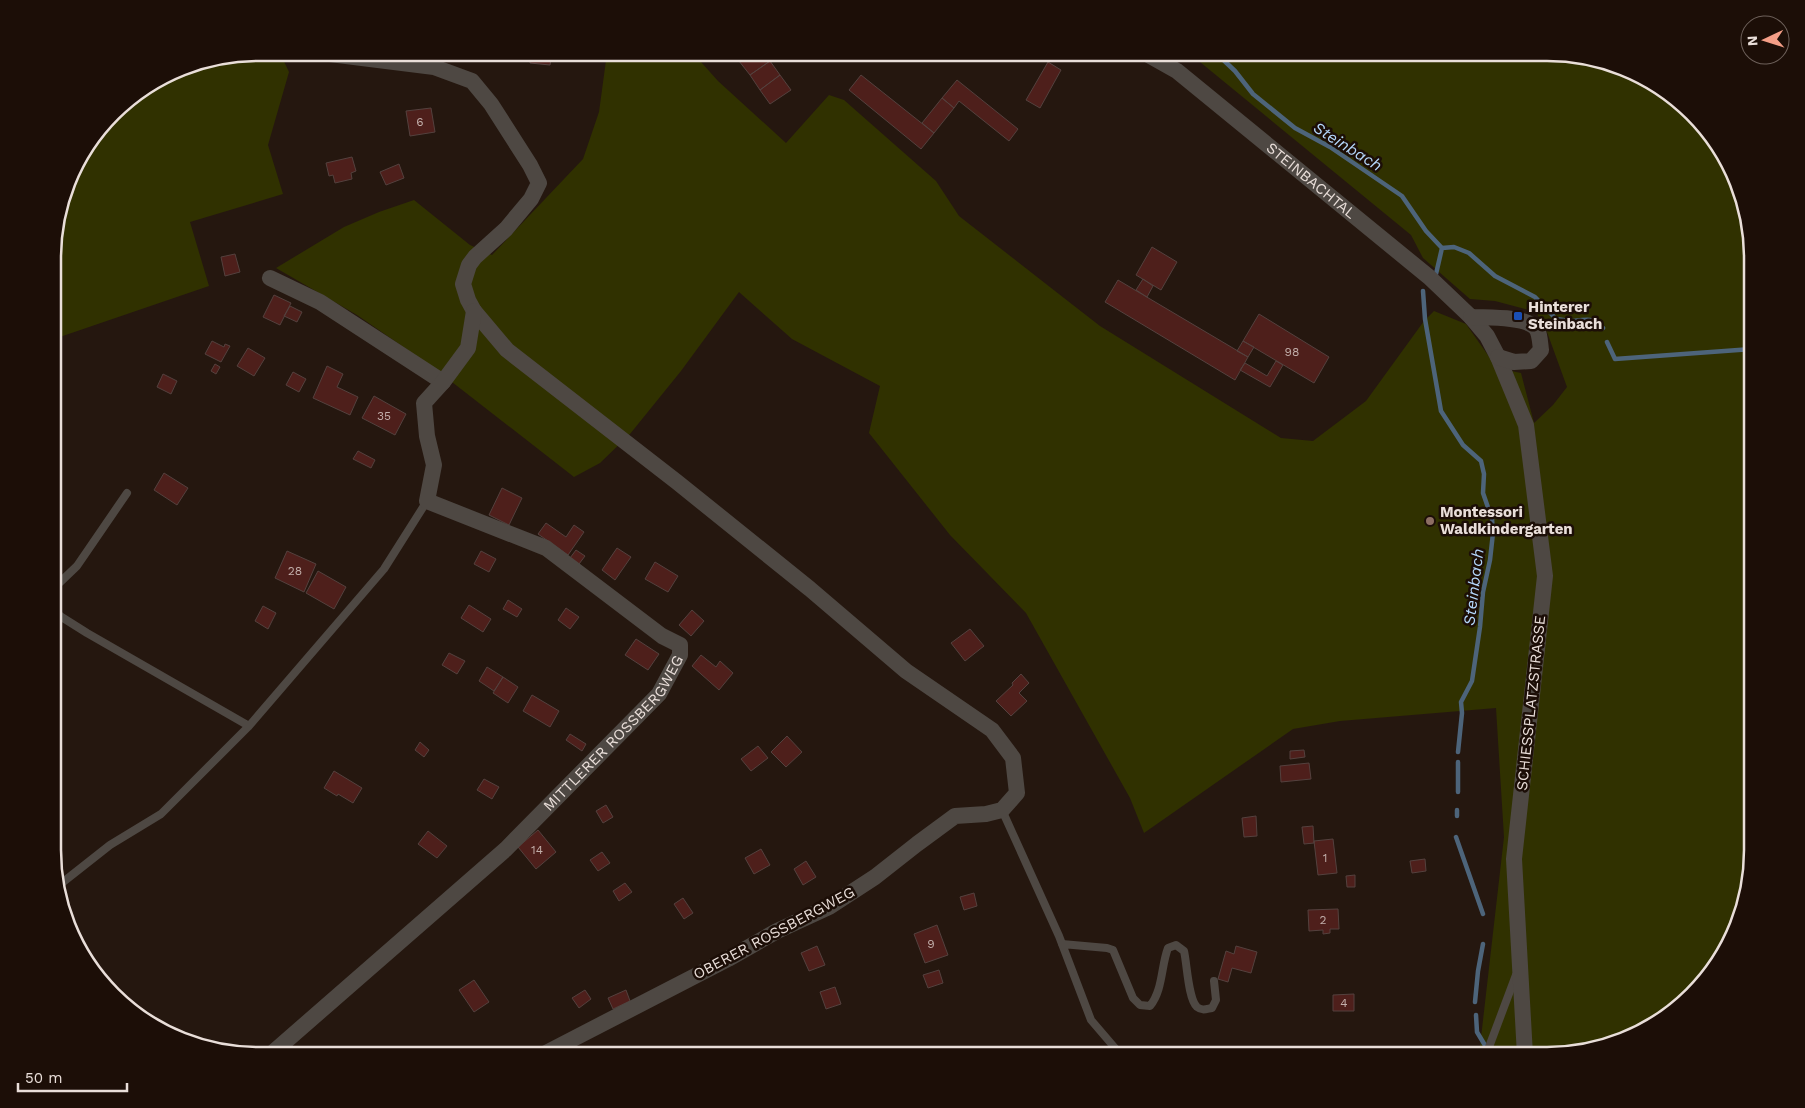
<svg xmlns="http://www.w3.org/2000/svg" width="1805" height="1108" viewBox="0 0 1805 1108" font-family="'Work Sans',sans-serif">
	<rect width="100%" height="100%" fill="#25170f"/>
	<!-- green -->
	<path fill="#303100" d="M258 53H280L289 72 268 145 283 194 190 222 209 286 54 339V232L74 167 122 104 180 68Z
		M607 53H693L718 81 786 143 829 95 844 100 936 181 959 216 1064 298 1100 326 1281 438 1313 441 1366 401 1424 321 1434 311 1466 324 1497 368 1521 373 1534 423 1553 405 1567 387 1547 332 1536 312 1495 301 1470 299 1423 258 1411 235 1189 53H1547L1600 60 1650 80 1692 113 1725 155 1752 245V863L1725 953 1692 995 1650 1028 1560 1055H1479L1504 837 1496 708 1340 721 1293 729 1144 833 1130 798 1026 613 950 535 869 433 880 386 792 339 739 292 681 371 630 434 600 463 574 477 434 368 357 315 276 268 344 227 379 212 414 200 470 245 492 255 583 159 599 112Z"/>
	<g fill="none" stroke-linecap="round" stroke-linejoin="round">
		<!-- stream -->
		<path stroke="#4d647a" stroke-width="4.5" d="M1216 53 1235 71 1253 94 1295 128 1330 147 1402 196 1426 231 1442 248 1436 274
			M1442 248 1454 247 1469 253 1495 276 1535 297 1556 319C1562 320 1568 321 1573 321 1590 320 1589 316 1603 328
			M1423 291 1425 319 1441 411 1463 445 1481 461 1484 474 1483 493 1492 519 1493 533 1490 560 1483 592 1480 627 1472 681 1461 702 1462 713 1458 752
			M1607 342 1615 359 1752 349
			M1458 792V762
			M1457 810V816
			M1456 837 1483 914
			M1475 1002 1478 971 1483 944
			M1476 1015 1477 1032 1486 1047"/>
	</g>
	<!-- building -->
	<path fill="#4e1f1b" stroke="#54413e" d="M531 53H552L550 65 530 63Z
		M733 53H751L739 61Z
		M751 53H764L770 61 750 75 739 61Z
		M770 61 780 75 760 90 750 75Z
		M1048 62 1061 70 1040 108 1026 100Z
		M780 75 791 90 770 104 760 90Z
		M861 75 934 133 921 149 849 90Z
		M957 80 1018 129 1009 141 959 101 954 108 942 98Z
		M942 98 954 108 934 133 922 123Z
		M431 108 435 132 410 136 406 111Z
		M352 157 356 171 351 173 352 179 335 183 333 175 329 176 326 163Z
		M399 164 404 178 386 185 380 172Z
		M1152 247 1177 262 1161 290 1136 275Z
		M235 254 240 272 225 276 221 257Z
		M1143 279 1153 286 1147 297 1136 290Z
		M1118 280 1248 357 1235 380 1105 302Z
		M274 295 291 303 280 325 263 317Z
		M290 306 302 312 297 322 284 316Z
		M1259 314 1329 357 1314 383 1243 341Z
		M212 341 224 347 225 344 230 346 221 362 205 354Z
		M1243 341 1254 347 1248 357 1237 351Z
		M248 348 265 358 254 376 237 366Z
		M1276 361 1283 365 1270 387 1240 370 1245 363 1267 376Z
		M215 364 220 367 216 374 211 371Z
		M327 366 343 374 337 387 358 397 350 415 313 398Z
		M293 372 306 379 299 392 286 385Z
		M163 374 177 381 171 394 157 387Z
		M374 396 406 414 395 435 362 418Z
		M358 451 375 460 371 468 353 459Z
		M164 473 188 488 177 505 154 490Z
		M502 488 522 498 509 525 489 515Z
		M546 523 566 537 574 525 584 532 568 555 538 534Z
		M617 548 631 557 615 580 602 570Z
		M576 550 585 556 579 564 570 558Z
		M287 551 316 564 304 592 275 578Z
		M481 551 496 559 489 572 474 564Z
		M655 562 678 576 668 592 645 579Z
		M318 571 346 587 334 609 306 593Z
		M508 600 522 609 517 617 503 609Z
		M469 605 491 619 483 632 461 618Z
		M263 606 276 613 268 629 255 621Z
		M566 608 579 617 570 629 558 620Z
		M692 610 704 621 691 636 679 625Z
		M970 629 984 646 965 661 951 643Z
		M636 639 659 654 648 670 625 655Z
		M449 653 465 661 457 674 442 665Z
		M701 655 716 667 720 661 733 673 719 690 692 666Z
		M487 667 503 677 494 691 479 681Z
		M1021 674 1029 683 1019 693 1027 701 1011 716 996 701 1013 685 1012 683Z
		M503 677 518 687 508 703 493 693Z
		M532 695 559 711 550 727 523 711Z
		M570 734 586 744 582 751 566 740Z
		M787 736 802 752 786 767 771 752Z
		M420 742 429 750 424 757 415 750Z
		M758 746 768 758 751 771 741 759Z
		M1304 750 1305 757 1290 759V751Z
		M1309 763 1311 779 1281 782 1280 766Z
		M334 771 362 788 353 803 338 794 337 796 324 788Z
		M484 779 499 787 492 799 477 790Z
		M606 805 613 817 603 823 596 811Z
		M1256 816 1257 836 1244 837 1242 818Z
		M1313 826 1314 843 1304 844 1302 827Z
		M538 830 556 852 536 869 518 847Z
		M428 831 447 846 437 858 418 844Z
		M1333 839 1337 873 1318 875 1314 841Z
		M761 849 770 865 754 874 745 858Z
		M602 852 610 863 598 871 590 860Z
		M1425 859 1426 871 1412 873 1410 861Z
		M806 861 816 877 803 885 794 869Z
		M1355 875V887H1347L1346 876Z
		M625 883 632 892 619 901 613 891Z
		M974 893 977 906 964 910 960 897Z
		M683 898 693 913 684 919 674 904Z
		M1338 909 1339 929H1330V933L1323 934V930L1309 931 1308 910Z
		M937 925 948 955 925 963 914 934Z
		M817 946 825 965 809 971 801 953Z
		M1236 946 1257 952 1251 973 1232 968 1228 982 1218 979 1226 951 1234 954Z
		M939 970 943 983 928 988 923 975Z
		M474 980 489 1002 474 1012 459 990Z
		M835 987 841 1004 826 1009 820 992Z
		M585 990 591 999 579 1008 572 998Z
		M626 990 630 1001 613 1009 608 998Z
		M1354 994V1011H1333V995Z
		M1261 1047 1265 1055H1243Z"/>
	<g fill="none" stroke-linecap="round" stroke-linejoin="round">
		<!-- lane -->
		<path stroke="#4e4843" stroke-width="8" d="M54 588 77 566 127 493
			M54 607 60 616 87 633 249 726
			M1002 810 1059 936 1091 1020 1121 1055
			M58 886 110 845 161 814 249 726 384 569 427 501
			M1062 944 1107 948 1113 950 1133 998 1140 1005 1150 1006C1163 990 1161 966 1168 948L1176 945 1184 951C1187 963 1188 999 1197 1007 1202 1011 1206 1009 1212 1008L1216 1000 1214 981
			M1486 1055 1516 975"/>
		<!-- street -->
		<g stroke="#4e4843" stroke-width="16">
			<path d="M322 53 434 67 472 81 491 104 530 165 539 183 531 199 506 229 475 257 469 265 463 284 468 300 474 311 507 350 677 482 810 589 906 671 992 730 1013 758 1017 793 1002 810 986 814 955 816 917 844 875 877 829 907 777 931 728 959 542 1055"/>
			<path id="s1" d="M1145 53 1177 71 1429 277 1471 317 1487 336 1498 357 1526 425 1545 576 1514 859 1525 1055"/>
			<path d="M270 278 320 302 443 382"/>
			<path d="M1471 317C1487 318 1523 316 1535 327 1540 332 1540 343 1541 350L1531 361 1514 362 1498 357"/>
			<path id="s2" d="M270 1055 506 849 659 694 680 655V645L662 636 546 548 427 501 434 465 427 436 424 403 443 382 468 348 474 311"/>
		</g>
	</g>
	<!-- markers -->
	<rect fill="#1a4fb4" stroke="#1c0e07" stroke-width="2" x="1513" y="311" width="10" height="10" rx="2.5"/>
	<circle fill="#8d6e63" stroke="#1c0e07" stroke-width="2" cx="1430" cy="521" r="5"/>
	<g text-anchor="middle" stroke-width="5" stroke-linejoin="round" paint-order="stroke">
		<!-- number labels -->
		<g font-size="12" fill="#c2aeaa">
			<text x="420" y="126">6</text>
			<text x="1292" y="356">98</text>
			<text x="384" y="420">35</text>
			<text x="295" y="575">28</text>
			<text x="537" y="854">14</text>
			<text x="1325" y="862">1</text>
			<text x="1323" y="924">2</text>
			<text x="931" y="948">9</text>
			<text x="1344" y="1007">4</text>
		</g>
		<!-- street labels -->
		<g font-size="15" fill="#e9ded9" stroke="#1c0e07">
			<text dy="5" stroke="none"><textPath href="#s1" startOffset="210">STEINBACHTAL</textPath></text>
			<text transform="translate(1531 703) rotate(-84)" y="5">SCHIESSPLATZSTRASSE</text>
			<text dy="5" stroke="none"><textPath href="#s2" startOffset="472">MITTLERER ROSSBERGWEG</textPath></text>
			<text transform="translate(774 933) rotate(-28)" y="5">OBERER ROSSBERGWEG</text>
		</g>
		<!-- poi labels -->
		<g font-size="15" font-weight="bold" fill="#e9ded9" stroke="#1c0e07" text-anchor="start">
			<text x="1528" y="312">Hinterer<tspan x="1528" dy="17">Steinbach</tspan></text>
			<text x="1440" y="517">Montessori<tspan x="1440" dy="17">Waldkindergarten</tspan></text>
		</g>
		<!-- water labels -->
		<g font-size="16" font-style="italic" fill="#b4d7fb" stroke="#1c0e07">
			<text transform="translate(1348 146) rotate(32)" y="6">Steinbach</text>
			<text transform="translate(1473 587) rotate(-83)" y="6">Steinbach</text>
		</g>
	</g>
	<!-- crop -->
	<path d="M0 0H1805V1108H0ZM258 61H1547A197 197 0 0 1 1744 258V850A197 197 0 0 1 1547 1047H258A197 197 0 0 1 61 850V258A197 197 0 0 1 258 61Z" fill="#1c0e07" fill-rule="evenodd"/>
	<path fill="none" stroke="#e9ded9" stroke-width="2.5" d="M258 61H1547A197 197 0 0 1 1744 258V850A197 197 0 0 1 1547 1047H258A197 197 0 0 1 61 850V258A197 197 0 0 1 258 61Z"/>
	<!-- north arrow -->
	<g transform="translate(1765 40) rotate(266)"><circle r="24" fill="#1c0e07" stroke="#6e615b"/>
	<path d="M0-4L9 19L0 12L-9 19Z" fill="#f49e87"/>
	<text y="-8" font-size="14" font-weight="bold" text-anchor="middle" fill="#e9ded9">N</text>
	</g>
	<!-- scale -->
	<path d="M18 1083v8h109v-8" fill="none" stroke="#e9ded9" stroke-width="2.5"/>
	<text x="25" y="1083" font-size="15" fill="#e9ded9" stroke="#1c0e07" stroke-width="4" paint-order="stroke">50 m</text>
</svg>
